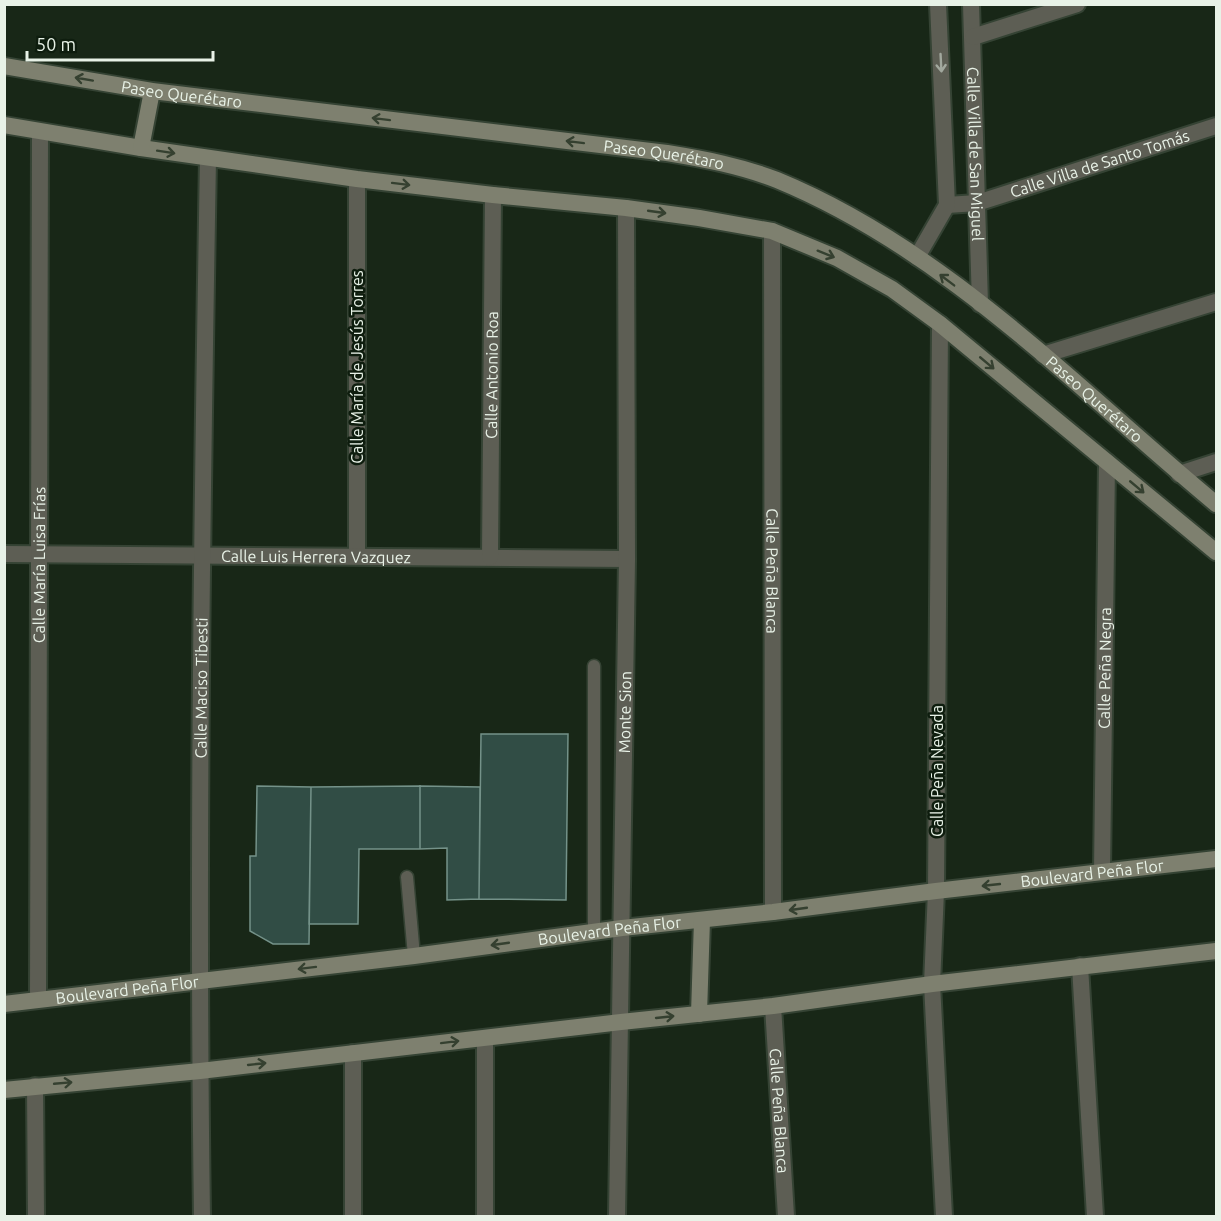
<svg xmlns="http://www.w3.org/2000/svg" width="1221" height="1221" viewBox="0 0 1221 1221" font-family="Ubuntu,sans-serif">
	<rect width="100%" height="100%" fill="#182717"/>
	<!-- building -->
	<path fill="#314d45" stroke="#749289" stroke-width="1.5" d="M481 734H568L566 900 479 899Z
		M257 786 311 787 309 944H273L250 931V856H256Z
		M420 786V849H359L358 924H309L311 787Z
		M420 786 480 787 479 899 447 900V848L420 849Z"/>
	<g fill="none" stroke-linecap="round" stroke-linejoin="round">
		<!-- service casing -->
		<g stroke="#354334" stroke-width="15">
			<path id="service" d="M407 877 414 956
				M594 932V666"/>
		</g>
		<!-- minor casing -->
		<g stroke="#354334" stroke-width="20">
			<g id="minor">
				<path id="s1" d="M971 4 980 304"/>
				<path d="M973 37 1077 4"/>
				<path d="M357 179V556"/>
				<path id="s2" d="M947 205 977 203 1216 126"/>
				<path id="s3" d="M772 231 773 912"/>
				<path d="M917 257 947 205 938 4"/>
				<path d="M940 324 936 891 932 984 944 1216"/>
				<path d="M1043 355 1216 302"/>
				<path d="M1179 474 1216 462"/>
				<path id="s4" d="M4 554 627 559"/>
				<path id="s5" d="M490 557 493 195"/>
				<path id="s6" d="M1102 872 1107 462"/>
				<path d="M1080 966 1095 1216"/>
				<path id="s7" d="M38 999 40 132"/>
				<path id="s8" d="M773 1006 786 1216"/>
				<path d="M485 1038V1216"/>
				<path d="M353 1053V1216"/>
				<path d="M35 1086 36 1216"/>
				<path id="s9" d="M202 1216C197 864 202 511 208 158"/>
			</g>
		</g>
		<!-- tertiary casing -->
		<g stroke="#354334" stroke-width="20">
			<g id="tertiary">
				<path id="s10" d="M617 1216 627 559 626 208"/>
			</g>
		</g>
		<!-- secondary casing -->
		<g stroke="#354334" stroke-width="20">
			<g id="secondary">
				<path id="s11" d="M4 66 152 91 667 153C704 159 741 166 777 180 947 250 1077 389 1216 504"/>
				<path d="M4 125 141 148 357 179 493 195 626 208 699 218 772 231 837 258 892 289 940 324 1216 552"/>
				<path d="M141 148 152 91"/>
				<path id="s12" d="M4 1004 414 956 622 928 773 912 936 891 1216 859"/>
				<path d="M699 1014 702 920"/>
				<path d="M4 1090 200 1071 621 1022 773 1006 932 984 1216 951"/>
			</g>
		</g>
		<!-- service -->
		<use href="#service" stroke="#5d5e54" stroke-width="12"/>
		<!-- minor -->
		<use href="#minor" stroke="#5d5e54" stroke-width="16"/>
		<!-- tertiary -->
		<use href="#tertiary" stroke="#5d5e54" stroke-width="16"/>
		<!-- secondary -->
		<use href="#secondary" stroke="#7e806f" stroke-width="16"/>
	</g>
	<!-- one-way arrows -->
	<defs><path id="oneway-shaft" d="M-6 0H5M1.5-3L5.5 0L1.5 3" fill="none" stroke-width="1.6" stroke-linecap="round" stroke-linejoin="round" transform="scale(1.5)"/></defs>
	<use stroke="#a2a89e" href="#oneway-shaft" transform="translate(941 63) rotate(87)"/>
	<g stroke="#354030">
		<use href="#oneway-shaft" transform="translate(84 79) rotate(-170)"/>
		<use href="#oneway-shaft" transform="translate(381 119) rotate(-173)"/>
		<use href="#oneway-shaft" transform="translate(575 142) rotate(-173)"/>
		<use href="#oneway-shaft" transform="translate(166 152) rotate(9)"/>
		<use href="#oneway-shaft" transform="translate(401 184) rotate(7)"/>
		<use href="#oneway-shaft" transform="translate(657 212) rotate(8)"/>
		<use href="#oneway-shaft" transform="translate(826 254) rotate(22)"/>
		<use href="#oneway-shaft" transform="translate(947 280) rotate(-143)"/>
		<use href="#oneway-shaft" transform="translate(987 363) rotate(40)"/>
		<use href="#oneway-shaft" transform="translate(1137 487) rotate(40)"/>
		<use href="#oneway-shaft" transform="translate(991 885) rotate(174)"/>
		<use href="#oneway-shaft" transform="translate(798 909) rotate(172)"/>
		<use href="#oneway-shaft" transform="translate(500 944) rotate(172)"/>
		<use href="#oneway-shaft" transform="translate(307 968) rotate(173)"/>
		<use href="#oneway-shaft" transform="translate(665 1017) rotate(-6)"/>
		<use href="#oneway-shaft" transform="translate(450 1042) rotate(-7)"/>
		<use href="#oneway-shaft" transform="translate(257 1064) rotate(-6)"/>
		<use href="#oneway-shaft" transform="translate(63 1083) rotate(-5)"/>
	</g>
	<g text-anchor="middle" stroke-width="5" stroke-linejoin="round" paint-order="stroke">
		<!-- street labels -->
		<g font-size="16" fill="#e8f2e7" stroke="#0e1d0e">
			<text dy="6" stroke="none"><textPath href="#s11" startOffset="180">Paseo Querétaro</textPath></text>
			<text dy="6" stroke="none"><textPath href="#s1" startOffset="150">Calle Villa de San Miguel</textPath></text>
			<text dy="6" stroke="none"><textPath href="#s11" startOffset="666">Paseo Querétaro</textPath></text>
			<text dy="6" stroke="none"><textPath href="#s2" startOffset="159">Calle Villa de Santo Tomás</textPath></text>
			<text transform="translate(357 367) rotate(-90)" y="6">Calle María de Jesús Torres</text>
			<text dy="6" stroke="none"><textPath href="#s5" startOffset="182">Calle Antonio Roa</textPath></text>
			<text dy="6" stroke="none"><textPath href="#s11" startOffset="1170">Paseo Querétaro</textPath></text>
			<text dy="6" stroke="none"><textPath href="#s4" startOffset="312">Calle Luis Herrera Vazquez</textPath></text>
			<text dy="6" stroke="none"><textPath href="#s7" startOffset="434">Calle María Luisa Frías</textPath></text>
			<text dy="6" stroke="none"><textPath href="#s3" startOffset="340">Calle Peña Blanca</textPath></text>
			<text dy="6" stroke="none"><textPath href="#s6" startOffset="204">Calle Peña Negra</textPath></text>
			<text dy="6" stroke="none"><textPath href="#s9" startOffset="528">Calle Maciso Tibesti</textPath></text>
			<text dy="6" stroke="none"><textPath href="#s10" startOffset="504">Monte Sion</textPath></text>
			<text transform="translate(937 771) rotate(-90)" y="6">Calle Peña Nevada</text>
			<text dy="6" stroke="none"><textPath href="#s12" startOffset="1096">Boulevard Peña Flor</textPath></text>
			<text dy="6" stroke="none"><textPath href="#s12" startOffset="610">Boulevard Peña Flor</textPath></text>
			<text dy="6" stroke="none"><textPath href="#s12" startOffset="124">Boulevard Peña Flor</textPath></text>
			<text dy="6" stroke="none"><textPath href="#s8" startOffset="105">Calle Peña Blanca</textPath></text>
		</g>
	</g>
	<!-- border -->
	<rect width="1221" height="1221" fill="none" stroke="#e8f2e7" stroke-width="12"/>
	<!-- scale -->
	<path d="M27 51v9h186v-9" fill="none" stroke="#e8f2e7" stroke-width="3"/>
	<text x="36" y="51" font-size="18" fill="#e8f2e7" stroke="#0e1d0e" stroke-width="4.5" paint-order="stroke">50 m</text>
</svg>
